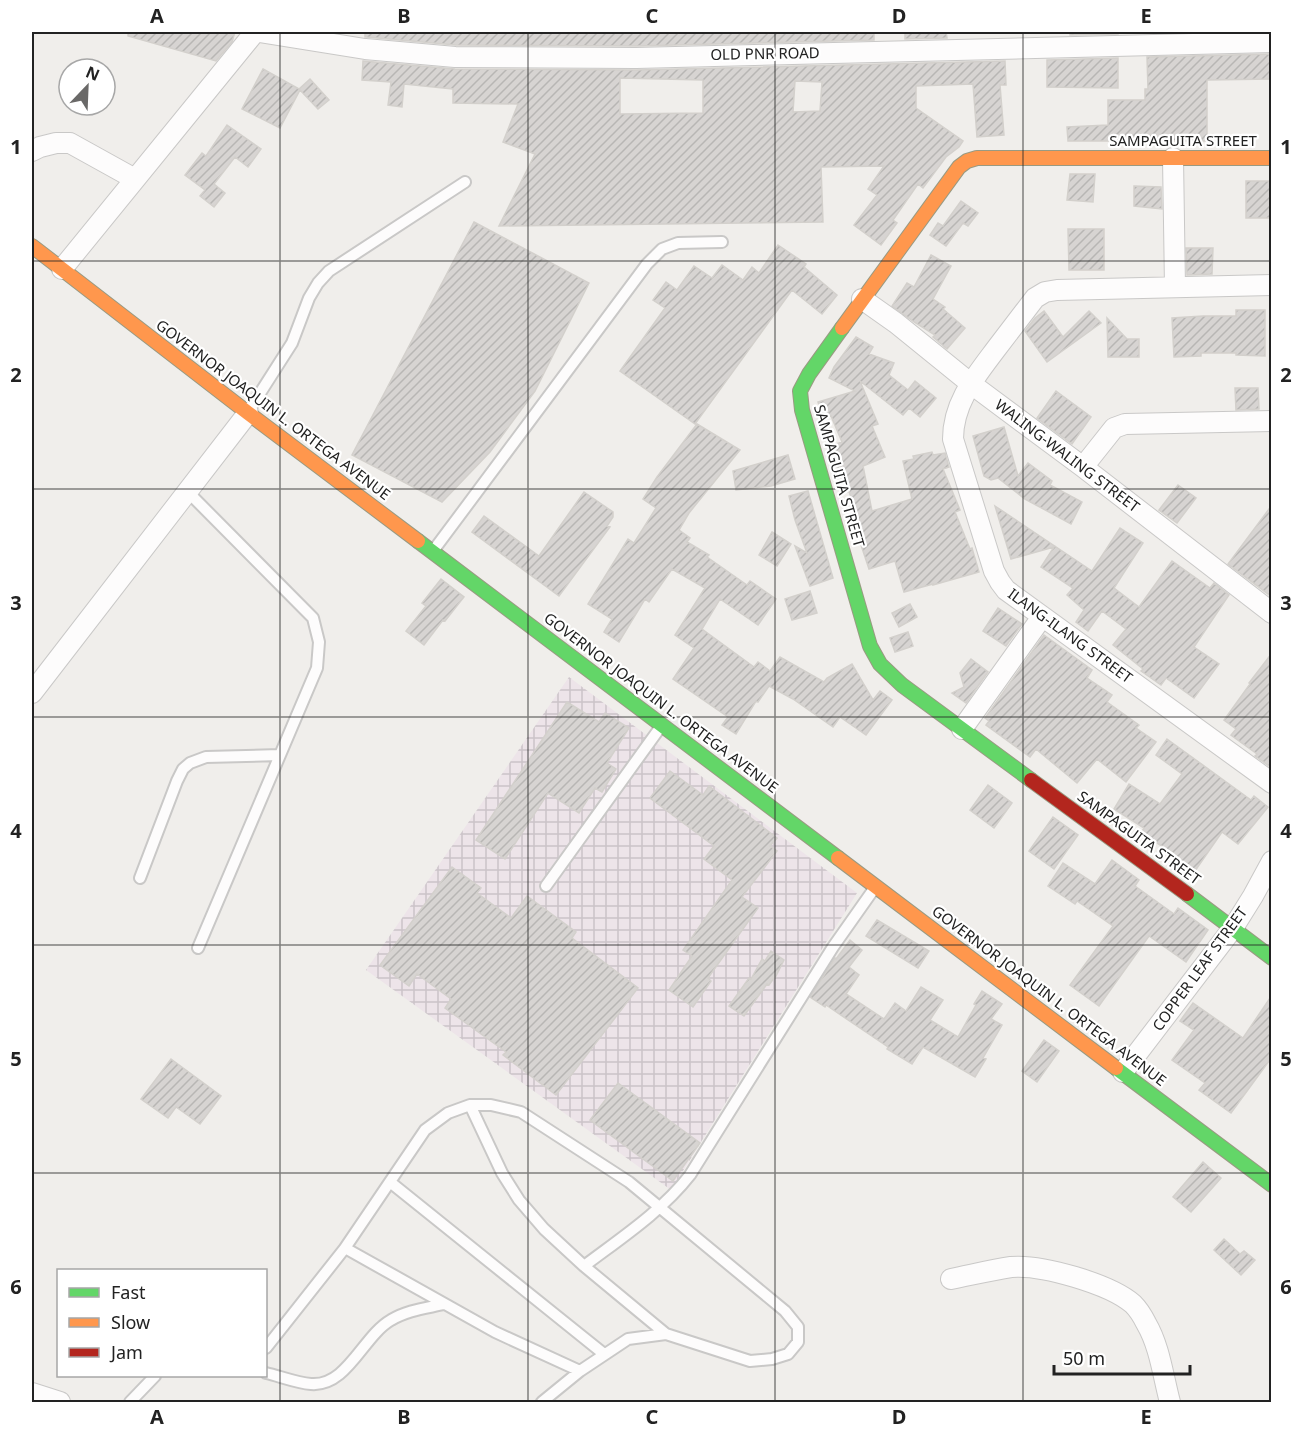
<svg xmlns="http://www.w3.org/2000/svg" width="1303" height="1434" viewBox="0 0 1303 1434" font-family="'Noto Sans',sans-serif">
	<defs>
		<pattern id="industrial-grid" width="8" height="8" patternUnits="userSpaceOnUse" patternTransform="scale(1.5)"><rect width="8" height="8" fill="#ede4e9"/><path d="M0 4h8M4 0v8" fill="none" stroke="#cbc3c8"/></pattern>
		<pattern id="building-hatch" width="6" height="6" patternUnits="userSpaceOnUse" patternTransform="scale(1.5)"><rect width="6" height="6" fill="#d7d4d2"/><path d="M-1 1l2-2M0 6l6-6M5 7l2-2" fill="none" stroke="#b8b6b4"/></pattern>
	</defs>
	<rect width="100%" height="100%" fill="#f0eeeb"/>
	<!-- industrial -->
	<path fill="url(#industrial-grid)" d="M569 677 857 893 671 1190 366 970Z"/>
	<!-- building -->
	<path fill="url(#building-hatch)" stroke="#d3d0cc" stroke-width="1.5" fill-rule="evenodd" d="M128 32H235L232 42 216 61 128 36Z
		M365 32H874V40L636 46 456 45 366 37H365Z
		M905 32H946L947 38 905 39Z
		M1070 32H1118V34L1070 35Z
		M1272 54V79L1207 80V141H1068L1067 127 1108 125V100H1145V89H1148L1147 57Z
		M1118 58V88L1047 87V60Z
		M363 61 455 69 636 70 1005 61 1006 85H1000L1004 135 977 137 973 84 916 86V108L963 141 959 147 946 157 923 188 918 184 893 220 897 223 881 245 854 225 877 195 868 189 884 166 821 167 823 222 499 226 535 154 503 142 518 104 453 103V89L404 84 402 107 388 105 391 82 362 80ZM620 78 703 80V113L620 114ZM795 81 822 82 820 111 793 112Z
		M263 69 299 89 310 79 329 100 318 109 300 90 280 128 242 109Z
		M227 125 261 149 248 167 235 157 214 184 225 193 214 207 200 196 205 190 185 175 202 153 206 156Z
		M1070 174H1095L1093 202 1067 200Z
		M1246 181H1272V218H1246Z
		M1134 186 1161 187 1162 209 1134 206Z
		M961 201 978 213 968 226 963 223 946 246 930 235 938 223 943 226Z
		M474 222 589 283 535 391 490 452 442 502 352 455Z
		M1068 229H1104V270H1069Z
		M778 245 806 264 804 267 837 295 822 314 792 290 695 424 620 371 665 308 653 300 666 282 677 290 694 266 712 278 722 265 743 280 752 267 759 273Z
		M1186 248H1213L1212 274 1187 275Z
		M931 255 951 266 933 299 945 307 943 309 965 328 947 349 933 337 935 335 914 322 892 306 907 283 914 287Z
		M1236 310H1265V356L1236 355V353H1201V356L1174 357 1172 318 1203 316H1236Z
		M1044 311 1063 337 1089 311 1101 323 1047 362 1025 331 1035 318Z
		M1107 318 1127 339H1139V357H1108Z
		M856 337 873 347 869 354 894 363 889 375 908 390 915 381 936 398 920 417 909 408 903 415 860 381 878 424 872 426 885 457 863 466 872 511 912 499 903 461 914 459 913 456 932 452 933 455 945 453 949 467 943 469 960 510 955 512 970 549 972 548 979 572 933 585V584L904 592 895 561 869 569 861 545 864 544 849 491 847 492 842 469 838 470 830 446 842 442 831 416 823 418 818 402 855 391 829 378 834 367Z
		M1235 388H1258L1259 409 1236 410Z
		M1056 391 1091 417 1072 444 1037 418Z
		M697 424 740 450 689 513 679 530 690 538 687 542 709 555 707 557 747 585 750 581 776 599 758 625 720 599 702 629 754 667 758 662 770 671 780 657 824 682 827 678 852 664 873 700 880 691 892 700 866 735 840 717 833 727 793 699 769 686 758 702 756 701 736 734 722 725 728 717 673 679 694 648 675 635 705 588 672 569 649 602 645 599 619 642 604 632 612 619 588 604 628 539 634 543 656 508 643 499 657 477Z
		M1004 427 1018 476 1028 463 1052 481 1050 485 1082 502 1071 524 1025 499 998 478 991 480 984 476 973 436Z
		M788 455 795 479 771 486 736 490 733 471Z
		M1178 485 1196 498 1177 523 1159 510Z
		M808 491 833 578 810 586 795 546 807 553 795 520 789 496Z
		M584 492 613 512V517L607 526 610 527 559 596 472 532 484 516 539 556Z
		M1272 505V597L1228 564Z
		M995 506 1092 571 1120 528 1143 543 1114 588 1139 607 1172 561 1210 588 1214 583 1229 595 1194 647 1219 664 1194 698 1166 678 1161 685 1141 671 1143 669 1113 645 1126 629 1102 611 1088 631 1076 622 1084 610 1067 595 1073 588 1041 567 1054 547 1011 559Z
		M772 532 791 544 777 566 759 555Z
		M441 579 464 597 445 621 443 620 424 645 406 631 426 606 422 603Z
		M810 591 817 613 792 620 785 599Z
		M910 604 917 617 899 627 892 613Z
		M998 608 1022 624 1006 646 983 631Z
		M908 632 913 646 895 652 890 638Z
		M1044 635 1092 670 1087 678 1112 695 1107 702 1139 725 1136 728 1156 742 1126 782 1097 759 1077 783 1036 749 1030 757 986 725 989 721 985 718Z
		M1272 653V768L1255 756 1257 754 1231 735 1236 729 1224 720 1250 684 1249 683Z
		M971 659 988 672 966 703 952 693 964 687 960 673Z
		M567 702 599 722 605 713 629 728 607 763 616 769 602 792 595 788 579 813 548 793 505 859 476 840Z
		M1167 739 1251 800 1254 796 1268 807 1238 844 1222 832 1195 871 1172 855 1173 853 1141 833 1144 828 1114 809 1129 784 1160 804 1182 774 1156 755Z
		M670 771 703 795 709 786 777 838 770 846 777 851 742 897 758 908 708 978 711 981 693 1007 669 990 692 956 683 950 732 880 704 859 714 846 650 798Z
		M988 785 1012 803 994 828 970 810Z
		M1053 817 1078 835 1054 869 1029 851Z
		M1112 860 1139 880 1135 886 1174 914 1178 908 1208 930 1186 962 1149 936 1099 1006 1070 985 1113 926 1077 901 1075 904 1048 886 1063 863 1095 884Z
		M452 867 481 888 477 893 511 918 527 896 576 932 572 938 638 988 556 1095 503 1055 506 1052 445 1008 451 999 417 974 409 986 380 965Z
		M877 920 929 951 918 968 866 936Z
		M850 940 862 950 849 967 859 975 846 994 884 1019 895 1003 906 1011 921 987 943 1000 930 1020 958 1037 976 1005 974 1004 982 991 1002 1004 991 1019 1002 1025 983 1058 986 1059 975 1077 923 1047 912 1064 887 1049 888 1047 826 1005 825 1007 810 997 835 958 836 959Z
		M771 951 784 960 775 978H774L769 985 767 984 744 1016 729 1006 749 978 751 979 762 959 765 961Z
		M1272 995V1057L1231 1113 1199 1090 1205 1083 1172 1060 1194 1030 1180 1021 1193 1003 1243 1038Z
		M1044 1040 1059 1051 1037 1082 1022 1071Z
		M171 1059 221 1096 200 1124 176 1107 168 1118 141 1099Z
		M618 1083 700 1143 673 1181 590 1120Z
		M1203 1162 1221 1178 1191 1212 1173 1197Z
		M1224 1239 1240 1254 1244 1251 1255 1260 1241 1275 1214 1250Z"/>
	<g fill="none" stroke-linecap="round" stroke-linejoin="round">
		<!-- lane casing -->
		<g stroke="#c9c8c7" stroke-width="14">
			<path id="lane" d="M248 412 292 343 309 298 318 283 329 271 465 182
				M187 491 313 618 319 642 317 668 198 948
				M433 551 647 264 662 249 678 243 722 242
				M140 878 177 781 183 769 190 763 206 757 280 755
				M546 886 662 725
				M470 1105 502 1173 519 1200 544 1229 584 1266 666 1334
				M390 1182 604 1354
				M584 1266C621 1238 661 1212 690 1175L833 947 876 886
				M266 1348 345 1248
				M266 1373C279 1376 297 1383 311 1384 347 1387 363 1336 391 1320 407 1310 427 1308 444 1304
				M130 1402 155 1376
				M542 1402 580 1371 628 1339 666 1334 750 1361 772 1359 788 1354 798 1342V1327L785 1311 629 1182 521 1112 491 1105H470L448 1113 425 1130 345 1248 495 1332 580 1371"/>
		</g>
		<!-- street casing -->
		<g stroke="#c9c8c7" stroke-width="22">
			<path id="street" d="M259 32 365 49 455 57 636 58 1272 42
				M32 151 40 147 56 143H70L135 179
				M1173 158 1175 287
				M62 269 255 32
				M1272 285 1057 290 1045 292 1035 298C1022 315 1009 332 996 349 975 377 953 403 953 439L994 571 1000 582 1006 590 1272 783
				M862 299 896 323 970 383 1083 467 1272 613
				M1083 467 1114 428 1125 424 1272 421
				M32 693 248 413
				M962 729 1042 617
				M1123 1072 1233 928 1253 896 1272 861
				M951 1279C971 1275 991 1270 1011 1267 1041 1264 1110 1284 1133 1304 1138 1309 1143 1317 1146 1323 1160 1347 1163 1376 1170 1402
				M32 1393 60 1402"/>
		</g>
		<!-- fast casing -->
		<g stroke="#999a82" stroke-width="16">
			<path id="fast" d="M842 328 809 374 800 391 802 410 870 646 880 664 902 685 1031 780
				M418 541 838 858
				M1187 894 1272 958
				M1116 1068 1272 1185"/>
		</g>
		<!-- slow casing -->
		<g stroke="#999a82" stroke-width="16">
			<path id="slow" d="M32 246 248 413 418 541
				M842 328 959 167 967 161 977 158H1272
				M838 858 1116 1068"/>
		</g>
		<!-- jam casing -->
		<g stroke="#999a82" stroke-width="16">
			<path id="jam" d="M1031 780 1187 894"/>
		</g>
		<!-- lane -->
		<use href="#lane" stroke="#fdfcfc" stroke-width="10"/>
		<!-- street -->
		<use href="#street" stroke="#fdfcfc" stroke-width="20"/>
		<!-- fast -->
		<use href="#fast" stroke="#63d668" stroke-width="14"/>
		<!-- slow -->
		<use href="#slow" stroke="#ff974d" stroke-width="14"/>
		<!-- jam -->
		<use href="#jam" stroke="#b3261e" stroke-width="14"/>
	</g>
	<!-- grid -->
	<path fill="none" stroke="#222" stroke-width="1.5" stroke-opacity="0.55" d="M280 32V1402M528 32V1402M775 32V1402M1023 32V1402M32 261H1272M32 489H1272M32 717H1272M32 945H1272M32 1173H1272"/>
	<g text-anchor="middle" stroke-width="4.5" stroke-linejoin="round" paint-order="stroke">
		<!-- street labels -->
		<g font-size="15" fill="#222" stroke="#fff">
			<text transform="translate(765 54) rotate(-1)" y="5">OLD PNR ROAD</text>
			<text x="1183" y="146">SAMPAGUITA STREET</text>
			<text transform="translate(273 410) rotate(37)" y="5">GOVERNOR JOAQUIN L. ORTEGA AVENUE</text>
			<text transform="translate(1067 456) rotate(37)" y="5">WALING-WALING STREET</text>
			<text transform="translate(839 476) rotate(74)" y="5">SAMPAGUITA STREET</text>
			<text transform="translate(1070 636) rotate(36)" y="5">ILANG-ILANG STREET</text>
			<text transform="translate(661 703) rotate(37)" y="5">GOVERNOR JOAQUIN L. ORTEGA AVENUE</text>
			<text transform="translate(1139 838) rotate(36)" y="5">SAMPAGUITA STREET</text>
			<text transform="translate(1200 969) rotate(-54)" y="5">COPPER LEAF STREET</text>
			<text transform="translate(1049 996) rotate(37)" y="5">GOVERNOR JOAQUIN L. ORTEGA AVENUE</text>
		</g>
	</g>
	<!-- border -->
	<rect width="1303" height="1434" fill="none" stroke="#ffffff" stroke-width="66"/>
	<!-- legend -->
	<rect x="57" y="1269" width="210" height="108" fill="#ffffff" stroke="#a7a7a7" stroke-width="1.5"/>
	<rect x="69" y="1288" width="30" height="9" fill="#63d668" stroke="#a7a7a7" stroke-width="1.5"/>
	<text x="111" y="1299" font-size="18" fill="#222222">Fast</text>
	<rect x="69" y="1318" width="30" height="9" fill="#ff974d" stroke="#a7a7a7" stroke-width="1.5"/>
	<text x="111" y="1329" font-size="18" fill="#222222">Slow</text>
	<rect x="69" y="1348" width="30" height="9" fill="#b3261e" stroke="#a7a7a7" stroke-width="1.5"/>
	<text x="111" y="1359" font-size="18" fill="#222222">Jam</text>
	<!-- north arrow -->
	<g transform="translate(87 87) rotate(23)"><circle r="28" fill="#ffffff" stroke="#a7a7a7" stroke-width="1.5"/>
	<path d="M0-4.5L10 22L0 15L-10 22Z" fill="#6a6968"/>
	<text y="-9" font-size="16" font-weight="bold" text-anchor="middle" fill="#222222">N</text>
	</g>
	<!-- scale -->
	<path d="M1054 1365v9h136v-9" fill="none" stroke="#222222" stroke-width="3"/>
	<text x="1063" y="1365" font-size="18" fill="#222222" stroke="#ffffff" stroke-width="4.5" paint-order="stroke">50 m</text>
	<rect x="33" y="33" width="1237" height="1368" fill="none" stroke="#222" stroke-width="2"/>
	<g font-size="20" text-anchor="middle" font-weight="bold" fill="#222">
		<text x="157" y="23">A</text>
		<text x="404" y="23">B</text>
		<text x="652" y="23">C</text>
		<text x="899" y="23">D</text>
		<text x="1146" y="23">E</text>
		<text x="16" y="154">1</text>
		<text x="1286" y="154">1</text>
		<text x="16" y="382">2</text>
		<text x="1286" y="382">2</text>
		<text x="16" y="610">3</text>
		<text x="1286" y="610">3</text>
		<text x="16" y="838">4</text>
		<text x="1286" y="838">4</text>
		<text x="16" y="1066">5</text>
		<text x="1286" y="1066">5</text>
		<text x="16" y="1294">6</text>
		<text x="1286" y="1294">6</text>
		<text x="157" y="1424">A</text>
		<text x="404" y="1424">B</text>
		<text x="652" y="1424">C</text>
		<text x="899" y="1424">D</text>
		<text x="1146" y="1424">E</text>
	</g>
</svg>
